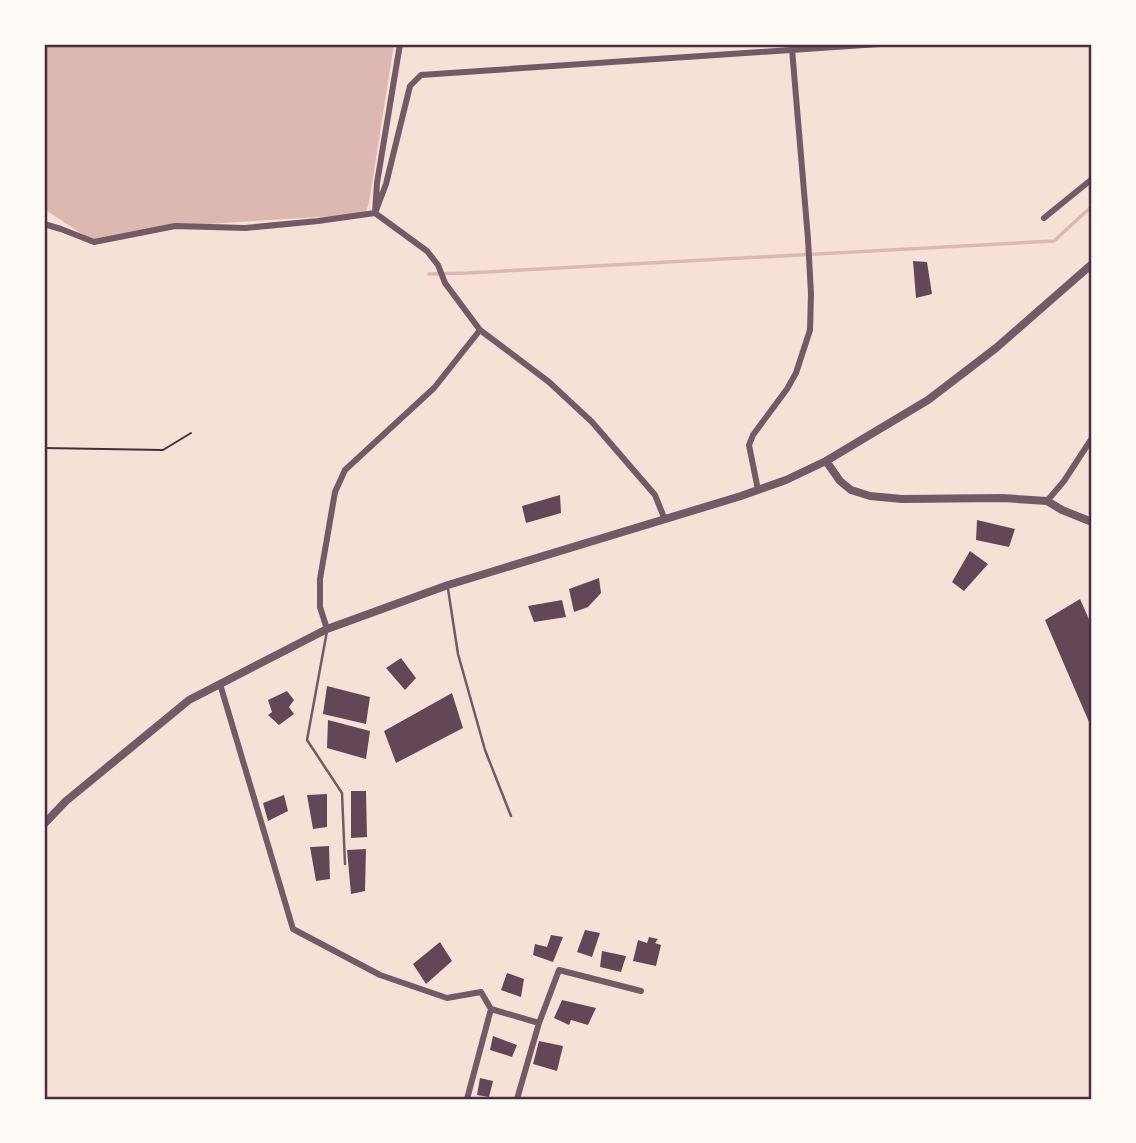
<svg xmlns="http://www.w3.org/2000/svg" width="1136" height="1143" viewBox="0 0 1136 1143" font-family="Raleway,sans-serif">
	<rect width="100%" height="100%" fill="#f7e1d7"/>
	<!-- water -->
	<path fill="#dcb8b0" d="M46 44H394L369 203 365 214 175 226 94 242 44 209V45Z"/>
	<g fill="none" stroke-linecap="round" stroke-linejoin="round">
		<!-- stream -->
		<path stroke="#dcb8b0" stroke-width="3.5" d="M429 274 467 273 1054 241 1092 206"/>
	</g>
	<!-- building -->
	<path fill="#644757" d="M913 261 927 262 932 294 916 298Z
		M560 495 561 513 526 523 522 506Z
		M977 520 1015 529 1009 547 976 540Z
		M970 551 988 564 964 591 952 582Z
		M599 578 601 593 588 607 574 612 569 589Z
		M1080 599 1092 626V729L1045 620Z
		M562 600 566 617 534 622 528 606Z
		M401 658 416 678 405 690 386 668Z
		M327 686 370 697 366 724 323 714Z
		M287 691 294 700 289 707 294 714 279 725 268 715 272 712 268 700Z
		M452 693 463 728 396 763 384 731Z
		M328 720 370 731 366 759 327 748Z
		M351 791H366L367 837 351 838Z
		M327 794V827L313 829 307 795Z
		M284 795 288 811 268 821 263 803Z
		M329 846 330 879 316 881 310 847Z
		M366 849 365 891 351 894 347 850Z
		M585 930 600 933 592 957 577 952Z
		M551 935 563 937 553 962 533 955 535 944 547 947Z
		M649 937 658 939 655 943 661 945 656 966 633 961 638 940 647 943Z
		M440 942 452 961 426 984 413 964Z
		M602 951 626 956 621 972 600 967Z
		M507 973 524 979 521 997 501 990Z
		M562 1000 596 1008 588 1025 571 1020 569 1025 554 1018Z
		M493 1036 517 1045 512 1057 490 1050Z
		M539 1041 563 1046 557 1071 533 1064Z
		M480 1078 493 1081 489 1097 477 1095Z"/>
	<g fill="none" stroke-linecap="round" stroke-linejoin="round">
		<!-- path -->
		<path stroke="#4a2c40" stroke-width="2" d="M44 448 163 450 191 433"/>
		<!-- service -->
		<path stroke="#755966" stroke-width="2.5" d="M448 589 458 654 485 750 511 816
			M327 631 307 740 342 793 345 864"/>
		<!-- minor -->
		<path stroke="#755966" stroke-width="6" d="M400 44 377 183 375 213 427 251 438 265 445 283 480 330 549 382 592 422 655 495 665 520
			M1044 218 1092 179
			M44 224 61 229 94 242 175 226 245 228 318 221 375 213 386 184 410 86 421 75 879 44
			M758 490 749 445 753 435 787 389 796 373 810 330 811 294 808 239 792 49
			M1047 501 1064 481 1092 438
			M327 629 320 607V579L335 492 345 470 434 388 480 330
			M220 684 293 929 380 975 447 998 481 992 491 1009 539 1023
			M467 1099 491 1009
			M517 1099 539 1023 559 970 641 991"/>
		<!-- tertiary -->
		<path stroke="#755966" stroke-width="8" d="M826 461 840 481 851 490 870 496 902 499 1003 498 1047 501 1062 510 1092 522
			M44 824 66 801 189 700 327 629 448 585 741 496 786 480 826 461 928 400 996 348 1092 264"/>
	</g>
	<!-- border -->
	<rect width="1136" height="1143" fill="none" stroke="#fffaf5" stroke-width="91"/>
	<rect x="46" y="46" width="1044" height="1052" fill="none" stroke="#4a2c40" stroke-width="2.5"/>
</svg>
